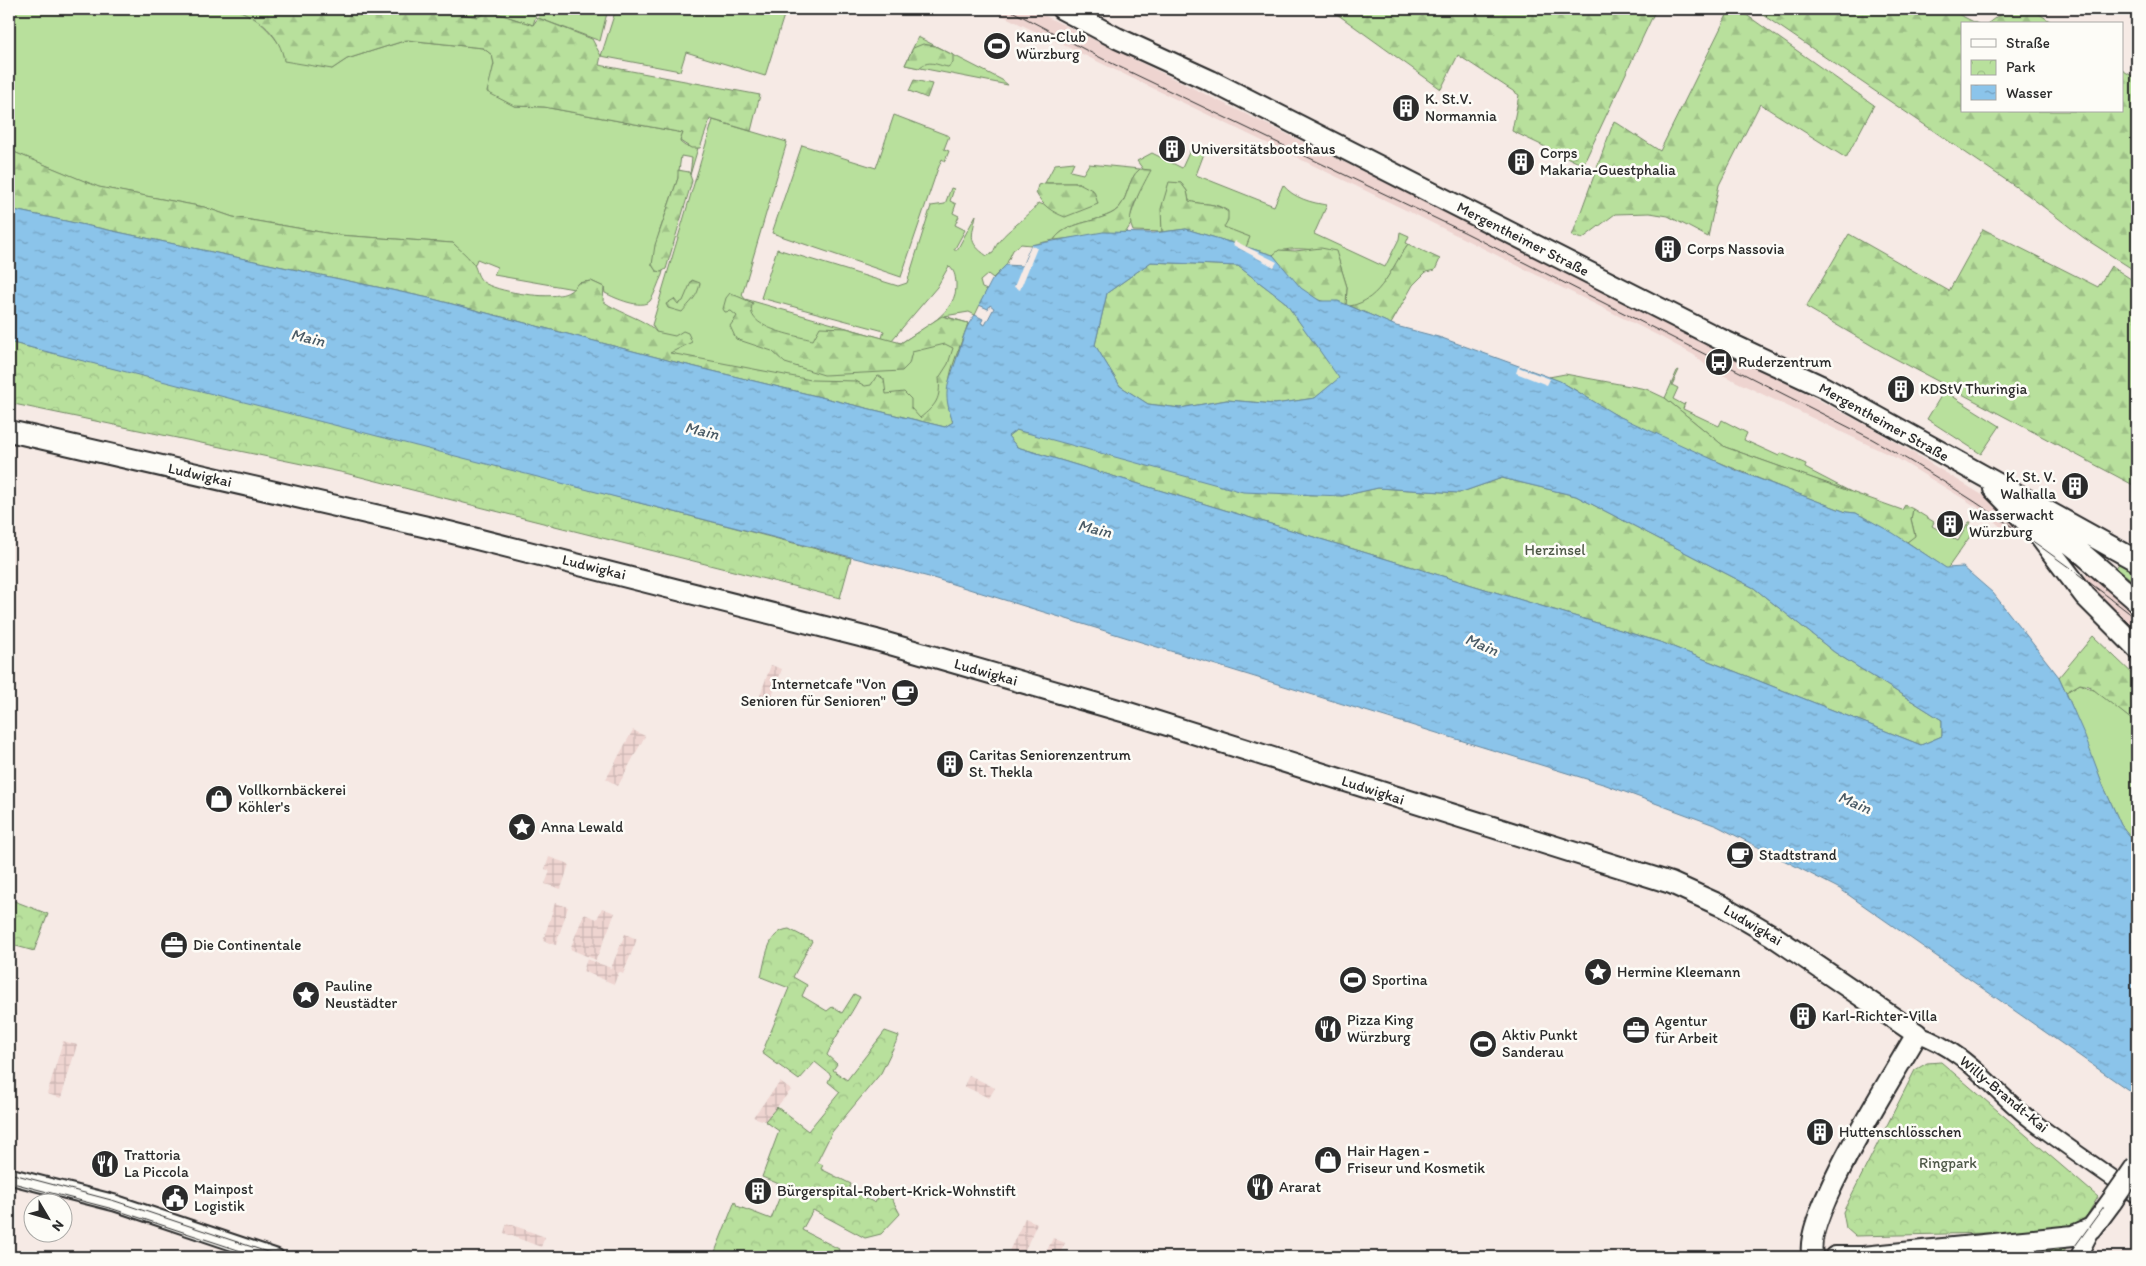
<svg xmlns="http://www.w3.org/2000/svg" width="2146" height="1266" viewBox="0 0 2146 1266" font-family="Itim,sans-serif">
	<defs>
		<pattern id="industrial-grid" width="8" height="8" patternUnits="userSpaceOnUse" patternTransform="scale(1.25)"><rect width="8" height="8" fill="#eed4d0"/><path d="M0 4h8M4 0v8" fill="none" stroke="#ccb6b3"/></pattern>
		<pattern id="forest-firs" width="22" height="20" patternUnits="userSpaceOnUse" patternTransform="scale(1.25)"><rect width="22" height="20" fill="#b8e09c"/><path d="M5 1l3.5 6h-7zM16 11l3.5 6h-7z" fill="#9ec087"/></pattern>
		<pattern id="park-crowns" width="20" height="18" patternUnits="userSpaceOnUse" patternTransform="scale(1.25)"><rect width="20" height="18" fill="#b8e09c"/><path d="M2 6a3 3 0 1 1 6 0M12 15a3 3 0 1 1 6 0" fill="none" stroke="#9ec087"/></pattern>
		<pattern id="water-ripples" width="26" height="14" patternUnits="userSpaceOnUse" patternTransform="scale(1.25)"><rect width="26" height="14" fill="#8bc4ea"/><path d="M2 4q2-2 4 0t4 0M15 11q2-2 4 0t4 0" fill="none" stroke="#729fbe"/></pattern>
	</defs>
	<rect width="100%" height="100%" fill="#f6eae5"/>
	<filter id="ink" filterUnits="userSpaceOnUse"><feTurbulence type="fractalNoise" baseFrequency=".02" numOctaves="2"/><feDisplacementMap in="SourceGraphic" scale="10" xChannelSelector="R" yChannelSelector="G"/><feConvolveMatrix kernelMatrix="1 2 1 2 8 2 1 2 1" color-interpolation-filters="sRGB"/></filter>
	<g filter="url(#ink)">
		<!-- built -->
		<path fill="#eed4d0" d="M989 9H1031L1683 328 1877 431 1984 496 2022 526 2023 535 2014 538 1977 507 1898 459 1710 369 1694 355 1657 335 1416 215Z
			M2089 569 2137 608V632L2093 597 2083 581Z"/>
		<!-- industrial -->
		<path fill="url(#industrial-grid)" d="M771 665 782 669 770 702 759 698Z
			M633 730 645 736 618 786 606 779Z
			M549 857 569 864 561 889 545 884 550 871 545 869Z
			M555 903 568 907 556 945 543 941Z
			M602 908 615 913 596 960 570 949 584 914 597 919Z
			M625 934 637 939 623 974 619 972 614 984 583 971 587 959 611 968Z
			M63 1041 77 1045 61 1098 47 1094Z
			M969 1075 995 1088 989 1098 964 1086Z
			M780 1082 791 1090 765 1121 753 1117Z
			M1025 1218 1037 1223 1022 1257 1009 1251Z
			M507 1223 545 1237 541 1247 504 1233Z
			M1053 1238 1065 1243 1058 1257H1044Z"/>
		<!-- grass -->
		<path fill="#b8e09c" stroke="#728664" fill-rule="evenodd" d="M9 9H235C257 16 272 32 283 50L332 69 347 59 407 40 483 48 492 55 494 63 492 75 514 106 544 107 683 133 680 142 685 146 698 148 690 175 692 158 681 156 678 178 660 230 652 265 661 272 663 271 662 275C658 283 655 294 650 301 641 310 615 298 605 293L604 287 591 281 578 283 574 289 494 275 497 267 477 259 474 267V264L453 243 338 235 233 217 204 207 98 187 9 150Z
			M433 9H538L533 25 490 11 478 17Z
			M541 9H608L600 41 538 18Z
			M616 9H786L765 76 686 52 680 71 601 56Z
			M918 37 1002 80 1008 85 905 65Z
			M894 115 949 136 944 149 949 151 945 161 942 159 937 171 901 277 772 233 802 145 876 168Z
			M713 120 787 142 742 295 745 299 882 338 884 331 761 298 777 249 898 286 907 283 931 206 945 204 951 188 954 189 950 201 956 204 953 213 959 216 955 225 965 230 954 250H957L976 215C972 237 967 242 987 256L993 253C1000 231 1026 222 1038 203L1044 205 1079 183H1045L1055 164 1074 162 1070 171 1083 174 1089 164 1140 169C1126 179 1129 203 1114 212 1096 223 1065 222 1054 240L1031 245 1021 244 1013 250 1006 265 993 278 988 274 980 281 982 288 987 290 975 315 969 312 944 316 968 323 957 357 945 427 675 362 652 325ZM949 266C955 272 955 275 956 283 958 313 923 328 901 343L891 341 937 287Z
			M1192 146 1205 151 1196 175 1274 206 1283 185C1293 198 1312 203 1327 205L1314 234 1385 267 1399 239 1400 232 1409 236 1406 243 1408 244C1396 260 1373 316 1346 305L1347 287 1337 255C1320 250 1286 244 1273 255L1246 247 1249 237 1223 227 1228 211C1213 201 1205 206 1189 201L1187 191 1181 183H1169L1162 209V232L1133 231 1129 220 1146 173 1137 161 1152 153 1182 168Z
			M1679 370 1672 385 1678 388 1673 399 1684 405 1685 403 1683 409 1719 426 1722 420 1747 433 1744 440 1779 456 1781 453 1806 464 1805 468 1851 492 1725 447 1665 398 1677 371Z
			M1944 391 2000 426 1981 454 1927 419Z
			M1913 509 1934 522 1932 526 1958 541 1969 522H1971L1968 528 1973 532 1947 569 1907 542 1915 535 1911 519Z
			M2120 562 2137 571V584L2116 568Z
			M2080 684 2098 692 2137 724V845L2121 825 2103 785 2066 692Z"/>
		<!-- forest -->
		<path fill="url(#forest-firs)" stroke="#728664" d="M235 9H433L478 17 490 11 533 25 538 18 592 39 601 56 599 65 760 95 751 131 710 119 700 148H691L680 141 683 133 544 107 514 106 487 92 494 64 492 55 483 48 407 40 347 59 332 69 284 61C281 36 259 17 235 9Z
			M1330 9H1656L1583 165 1512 131 1519 95 1458 55 1441 89Z
			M1730 9H1738L1874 105 1846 158 1760 104 1719 185 1708 237 1668 216 1650 213 1615 214 1582 239 1572 236 1614 121 1660 151Z
			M1754 9H1955L1958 14 1978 24H1962V111H2122V70L2137 79V272L2084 238 2028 195Z
			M2007 9H2032L2054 24H1987Z
			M923 44 935 46 953 55V63L948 67C936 65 929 59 919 68L905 65 913 48Z
			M914 80 932 84 927 98 909 91Z
			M9 150 99 187 204 207 233 217 338 235 453 243C459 249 467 255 472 262 478 269 475 274 483 282 497 292 542 298 559 295 568 294 573 290 578 283L591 281 604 287 603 301C618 313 648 320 656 332L675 336 683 331 688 333 692 342 670 353 811 380 856 381 865 386 871 385 876 377 879 376 884 379 886 394 904 392 911 399V408L920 418C936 405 941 399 939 378L948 364 953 348 945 344 912 352 909 364 902 371 824 375 785 363 772 351 736 339 730 326 737 316 731 311 725 312 723 309 726 298 730 293 753 303C741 328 798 336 813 340L820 327 846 328 901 343 942 316 968 323C957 358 939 385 953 422L945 427 675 362 429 298 9 209Z
			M1140 169 1151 170C1145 182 1127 212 1131 224L1126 232 1054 240C1065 222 1096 223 1114 212 1129 203 1126 179 1140 169Z
			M678 170 689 172 692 181 666 269 661 272 656 271 652 265 655 245 678 178Z
			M1169 182 1181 183 1187 191 1189 201C1206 206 1213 201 1228 212V220L1224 227 1250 237 1246 247 1186 229 1162 232 1161 209Z
			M1045 183H1079L1094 191 1098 204 1065 217C1052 212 1043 206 1036 193L1038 185Z
			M1983 229 2098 287 2111 266 2137 283V487L1881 351 1806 307 1849 234 1949 291Z
			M1408 244 1440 259 1435 270 1426 272 1413 285 1391 324 1350 306C1382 300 1391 267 1408 244Z
			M1321 248 1336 251 1347 287 1346 305C1337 301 1328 304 1319 300 1299 293 1286 270 1273 255L1279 250 1295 251Z
			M1151 262 1238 266 1285 302 1340 378 1315 398 1275 404 1227 400 1180 408 1148 404 1120 386 1095 345 1107 293Z
			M692 280 700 283C698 297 690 302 682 312L668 308 666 304 674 299 678 304 683 301Z
			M1565 374 1646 389 1665 398 1725 447 1902 510 1905 505 1913 509 1911 519 1915 536 1907 542 1856 513 1846 512C1768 483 1692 453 1618 416 1594 404 1574 386 1549 377Z
			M1016 430 1342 496 1378 488 1459 493 1502 478 1576 496 1754 588 1834 652 1942 720V736L1921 745 1663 643 1017 447 1008 436Z
			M2093 636 2137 678V724L2089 686 2080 684 2066 692 2059 677Z"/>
		<!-- park -->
		<path fill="url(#park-crowns)" stroke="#728664" d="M9 342 360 430 851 558 840 598 345 473 9 403Z
			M9 899 48 914 34 951 9 944Z
			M789 929 812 941 793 977 807 985 802 996 827 1011 832 1007 842 1013 854 994 860 997C850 1017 836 1034 827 1055L837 1064 833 1070 847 1080 885 1031 899 1036 881 1073 832 1132 817 1162 823 1165 821 1169 851 1184 849 1189 875 1203 880 1193 892 1199 900 1214 881 1234 865 1238 813 1210 802 1230 839 1249 836 1257H713L735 1201 737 1206 771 1219 784 1186 762 1177 779 1131 765 1121 777 1107 808 1131 840 1092 828 1082 831 1075 815 1062 799 1080 762 1053 789 988 761 977C766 959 767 931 789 929Z
			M1941 1062 2098 1197 2086 1217 2075 1224 2033 1232 1855 1236 1846 1228 1843 1212 1915 1070 1927 1063Z
			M2066 1248 2060 1257H1970Z"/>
		<!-- water -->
		<path fill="url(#water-ripples)" stroke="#65879e" fill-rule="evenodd" d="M9 209 429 298 675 362 945 427 953 422C941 390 949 384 958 354 963 340 965 326 975 315L983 319 981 323 985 325 994 308 990 305 988 309 979 305 992 280 1006 265 1022 266 1031 245 1103 232 1154 233 1186 229 1273 255 1301 288 1320 301H1338L1396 326 1442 338 1560 381 1616 415 1738 471 1846 512 1856 513 1893 533 1946 568 1963 567 1993 593 2059 677 2084 734 2103 785 2121 825 2137 845V1096L1840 889 1717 826 1606 785 933 578 9 342ZM1151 262 1238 266 1285 302 1339 378 1315 398 1275 404 1227 400 1180 408 1148 404 1120 386 1095 345 1107 293ZM1016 430 1243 492 1342 496 1378 488 1459 493 1502 478 1576 496 1754 588 1834 652 1942 720V736L1921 745 1663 643 1017 447 1008 436Z"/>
		<!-- pier -->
		<path fill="#f6eae5" d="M1235 241 1277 262 1274 267 1233 245Z
			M1031 245 1037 248 1020 290 1014 287Z
			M1518 367 1550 379 1547 385 1516 373Z"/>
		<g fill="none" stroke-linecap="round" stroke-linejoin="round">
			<!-- minor casing -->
			<g stroke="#2b2b2b" stroke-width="19">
				<path id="minor" d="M1917 1034C1967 1051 1991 1089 2031 1120 2066 1146 2102 1171 2137 1195
					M9 1176 115 1203 276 1257
					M2078 1257 2095 1224"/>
			</g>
			<!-- major casing -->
			<g stroke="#2b2b2b" stroke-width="24">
				<path id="major" d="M1062 9 1117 38 1211 81 1720 339 1823 387 2137 561
					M9 431 449 532 876 640 1129 713 1671 883 1724 907 1773 936 1917 1034C1896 1071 1799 1222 1813 1257
					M1994 489 2037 533 2085 596 2137 648
					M2031 513 2084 555 2137 601
					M1835 1257H1863L2073 1236 2092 1228 2112 1201"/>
			</g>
			<!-- minor -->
			<use href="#minor" stroke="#fdfcf7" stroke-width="15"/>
			<!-- major -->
			<use href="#major" stroke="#fdfcf7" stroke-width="20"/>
			<!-- tram -->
			<path stroke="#2b2b2b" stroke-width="1" d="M1008 9 1103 59 1464 232 1872 439C1966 492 2053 553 2137 619
				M9 1173 115 1201 282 1257
				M9 1182 113 1209 241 1251
				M2067 1257 2137 1161"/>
			<!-- major-bridge casing -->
			<g stroke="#2b2b2b" stroke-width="24" stroke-linecap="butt">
				<path id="major-bridge" d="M2112 1201 2137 1165"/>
			</g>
			<!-- major-bridge -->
			<use href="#major-bridge" stroke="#fdfcf7" stroke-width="20"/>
		</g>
	</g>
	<!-- icons -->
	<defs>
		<g id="stadium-disc" transform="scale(1.4375)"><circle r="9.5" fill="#2b2b2b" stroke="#fdfcf7"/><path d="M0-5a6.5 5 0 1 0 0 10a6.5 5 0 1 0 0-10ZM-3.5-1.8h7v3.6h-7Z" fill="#fff"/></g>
		<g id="building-disc" transform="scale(1.4375)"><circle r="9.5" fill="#2b2b2b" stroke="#fdfcf7"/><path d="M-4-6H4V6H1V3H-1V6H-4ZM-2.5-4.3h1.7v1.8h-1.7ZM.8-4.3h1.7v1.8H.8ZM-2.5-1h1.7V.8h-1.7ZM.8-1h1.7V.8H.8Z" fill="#fff"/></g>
		<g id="bus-disc" transform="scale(1.4375)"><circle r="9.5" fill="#2b2b2b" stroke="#fdfcf7"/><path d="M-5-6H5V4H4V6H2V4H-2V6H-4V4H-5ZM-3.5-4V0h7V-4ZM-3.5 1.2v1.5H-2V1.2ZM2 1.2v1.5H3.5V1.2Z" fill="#fff"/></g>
		<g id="cafe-disc" transform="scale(1.4375)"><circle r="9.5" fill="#2b2b2b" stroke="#fdfcf7"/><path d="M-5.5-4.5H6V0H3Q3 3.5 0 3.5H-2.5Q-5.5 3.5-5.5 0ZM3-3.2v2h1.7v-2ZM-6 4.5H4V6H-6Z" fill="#fff"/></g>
		<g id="shop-disc" transform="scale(1.4375)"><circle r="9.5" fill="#2b2b2b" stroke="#fdfcf7"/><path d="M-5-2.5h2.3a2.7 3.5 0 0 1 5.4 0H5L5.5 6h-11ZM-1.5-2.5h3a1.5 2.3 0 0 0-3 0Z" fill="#fff"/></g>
		<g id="sight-disc" transform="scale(1.4375)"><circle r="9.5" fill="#2b2b2b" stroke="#fdfcf7"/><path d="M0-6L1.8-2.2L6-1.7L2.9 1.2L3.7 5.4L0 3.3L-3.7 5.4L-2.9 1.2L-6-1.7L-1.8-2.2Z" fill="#fff"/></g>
		<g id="office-disc" transform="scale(1.4375)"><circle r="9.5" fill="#2b2b2b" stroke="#fdfcf7"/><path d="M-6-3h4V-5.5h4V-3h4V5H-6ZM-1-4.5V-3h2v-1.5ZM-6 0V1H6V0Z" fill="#fff"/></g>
		<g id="restaurant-disc" transform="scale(1.4375)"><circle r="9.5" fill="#2b2b2b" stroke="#fdfcf7"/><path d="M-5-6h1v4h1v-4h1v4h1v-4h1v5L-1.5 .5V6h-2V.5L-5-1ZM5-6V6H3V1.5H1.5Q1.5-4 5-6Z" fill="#fff"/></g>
		<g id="civic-disc" transform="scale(1.4375)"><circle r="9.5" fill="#2b2b2b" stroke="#fdfcf7"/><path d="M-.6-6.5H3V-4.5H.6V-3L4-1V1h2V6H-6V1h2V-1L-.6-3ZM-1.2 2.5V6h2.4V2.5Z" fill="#fff"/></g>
	</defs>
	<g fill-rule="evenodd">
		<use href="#stadium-disc" x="997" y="46"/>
		<use href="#building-disc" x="1406" y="108"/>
		<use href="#building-disc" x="1172" y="149"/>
		<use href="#building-disc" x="1521" y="162"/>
		<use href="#building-disc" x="1668" y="249"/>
		<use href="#bus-disc" x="1719" y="362"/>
		<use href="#building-disc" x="1901" y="389"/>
		<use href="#building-disc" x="2075" y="486"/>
		<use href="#building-disc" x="1950" y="524"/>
		<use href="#cafe-disc" x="905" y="693"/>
		<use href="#building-disc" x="950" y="764"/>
		<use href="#shop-disc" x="219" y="799"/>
		<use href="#sight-disc" x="522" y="827"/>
		<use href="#cafe-disc" x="1740" y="855"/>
		<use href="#office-disc" x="174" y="945"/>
		<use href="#sight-disc" x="1598" y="972"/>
		<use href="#stadium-disc" x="1353" y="980"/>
		<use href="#sight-disc" x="306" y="995"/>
		<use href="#building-disc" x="1803" y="1016"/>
		<use href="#restaurant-disc" x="1328" y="1029"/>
		<use href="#office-disc" x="1636" y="1030"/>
		<use href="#stadium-disc" x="1483" y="1044"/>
		<use href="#building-disc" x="1820" y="1132"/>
		<use href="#shop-disc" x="1328" y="1160"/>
		<use href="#restaurant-disc" x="105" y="1164"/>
		<use href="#restaurant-disc" x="1260" y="1187"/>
		<use href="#building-disc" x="758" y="1191"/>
		<use href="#civic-disc" x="175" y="1198"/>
	</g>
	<g text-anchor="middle" stroke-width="5" stroke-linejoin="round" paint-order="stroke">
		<!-- poi labels -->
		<g font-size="15" fill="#2b2b2b" stroke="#fdfcf7" text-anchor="start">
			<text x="1016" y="42">Kanu-Club<tspan x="1016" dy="17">Würzburg</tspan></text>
			<text x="1425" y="104">K. St.V.<tspan x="1425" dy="17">Normannia</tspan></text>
			<text x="1191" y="154">Universitätsbootshaus</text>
			<text x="1540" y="158">Corps<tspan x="1540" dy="17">Makaria-Guestphalia</tspan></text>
			<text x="1687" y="254">Corps Nassovia</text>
			<text x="1738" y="367">Ruderzentrum</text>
			<text x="1920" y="394">KDStV Thuringia</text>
			<text x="2056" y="482" text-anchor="end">K. St. V.<tspan x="2056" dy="17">Walhalla</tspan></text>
			<text x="1969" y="520">Wasserwacht<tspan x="1969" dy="17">Würzburg</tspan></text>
			<text x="886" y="689" text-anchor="end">Internetcafe "Von<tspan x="886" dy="17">Senioren für Senioren"</tspan></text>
			<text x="969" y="760">Caritas Seniorenzentrum<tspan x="969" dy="17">St. Thekla</tspan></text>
			<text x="238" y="795">Vollkornbäckerei<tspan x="238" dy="17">Köhler's</tspan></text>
			<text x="541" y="832">Anna Lewald</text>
			<text x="1759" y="860">Stadtstrand</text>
			<text x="193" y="950">Die Continentale</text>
			<text x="1617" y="977">Hermine Kleemann</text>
			<text x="1372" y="985">Sportina</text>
			<text x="325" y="991">Pauline<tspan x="325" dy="17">Neustädter</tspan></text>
			<text x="1822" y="1021">Karl-Richter-Villa</text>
			<text x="1347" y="1025">Pizza King<tspan x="1347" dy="17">Würzburg</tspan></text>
			<text x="1655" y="1026">Agentur<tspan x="1655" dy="17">für Arbeit</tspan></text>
			<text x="1502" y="1040">Aktiv Punkt<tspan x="1502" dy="17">Sanderau</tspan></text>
			<text x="1839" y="1137">Huttenschlösschen</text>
			<text x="1347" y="1156">Hair Hagen -<tspan x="1347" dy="17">Friseur und Kosmetik</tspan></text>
			<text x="124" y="1160">Trattoria<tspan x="124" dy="17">La Piccola</tspan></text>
			<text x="1279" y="1192">Ararat</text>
			<text x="194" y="1194">Mainpost<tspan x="194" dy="17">Logistik</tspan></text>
			<text x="777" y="1196">Bürgerspital-Robert-Krick-Wohnstift</text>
		</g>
		<!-- street labels -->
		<g font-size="15" fill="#2b2b2b" stroke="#fdfcf7">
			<text transform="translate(1523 239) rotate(27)" y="5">Mergentheimer Straße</text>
			<text transform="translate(1884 422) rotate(29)" y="5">Mergentheimer Straße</text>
			<text transform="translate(200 475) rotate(13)" y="5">Ludwigkai</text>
			<text transform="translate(594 567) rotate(14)" y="5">Ludwigkai</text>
			<text transform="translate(986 672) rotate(16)" y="5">Ludwigkai</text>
			<text transform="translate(1373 790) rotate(18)" y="5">Ludwigkai</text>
			<text transform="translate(1753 925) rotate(31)" y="5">Ludwigkai</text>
			<text transform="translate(2004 1094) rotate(40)" y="5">Willy-Brandt-Kai</text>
		</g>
		<!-- park labels -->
		<g font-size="15" fill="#4e5847" stroke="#fdfcf7">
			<text x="1555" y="555">Herzinsel</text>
			<text x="1948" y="1168">Ringpark</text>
		</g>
		<!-- water labels -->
		<g font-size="16" font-style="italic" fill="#485964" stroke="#fdfcf7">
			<text transform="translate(308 337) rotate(13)" y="6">Main</text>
			<text transform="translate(702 430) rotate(13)" y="6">Main</text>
			<text transform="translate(1095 528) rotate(14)" y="6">Main</text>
			<text transform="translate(1482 644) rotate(23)" y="6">Main</text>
			<text transform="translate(1855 802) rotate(23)" y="6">Main</text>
		</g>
	</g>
	<!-- margin -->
	<rect width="2146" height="1266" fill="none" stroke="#fdfcf7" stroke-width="30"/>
	<rect x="15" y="15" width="2116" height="1236" fill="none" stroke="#2b2b2b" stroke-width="2" filter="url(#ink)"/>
	<!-- legend -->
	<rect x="1961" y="22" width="162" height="90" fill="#fdfcf7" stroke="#a9a8a5"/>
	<rect x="1971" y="39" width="25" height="8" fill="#fdfcf7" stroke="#a9a8a5"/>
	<text x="2006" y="48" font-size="15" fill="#2b2b2b">Straße</text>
	<rect x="1971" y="60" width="25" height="15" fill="url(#park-crowns)" stroke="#a9a8a5"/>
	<text x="2006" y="72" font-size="15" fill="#2b2b2b">Park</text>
	<rect x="1971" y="85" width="25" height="15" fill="url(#water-ripples)" stroke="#a9a8a5"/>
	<text x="2006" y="98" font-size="15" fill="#2b2b2b">Wasser</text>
	<!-- north arrow -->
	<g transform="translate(48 1218) rotate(128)"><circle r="24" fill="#fdfcf7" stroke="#a9a8a5"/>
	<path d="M0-4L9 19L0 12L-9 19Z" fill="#2b2b2b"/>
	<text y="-8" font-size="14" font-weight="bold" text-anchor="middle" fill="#2b2b2b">N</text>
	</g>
</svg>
